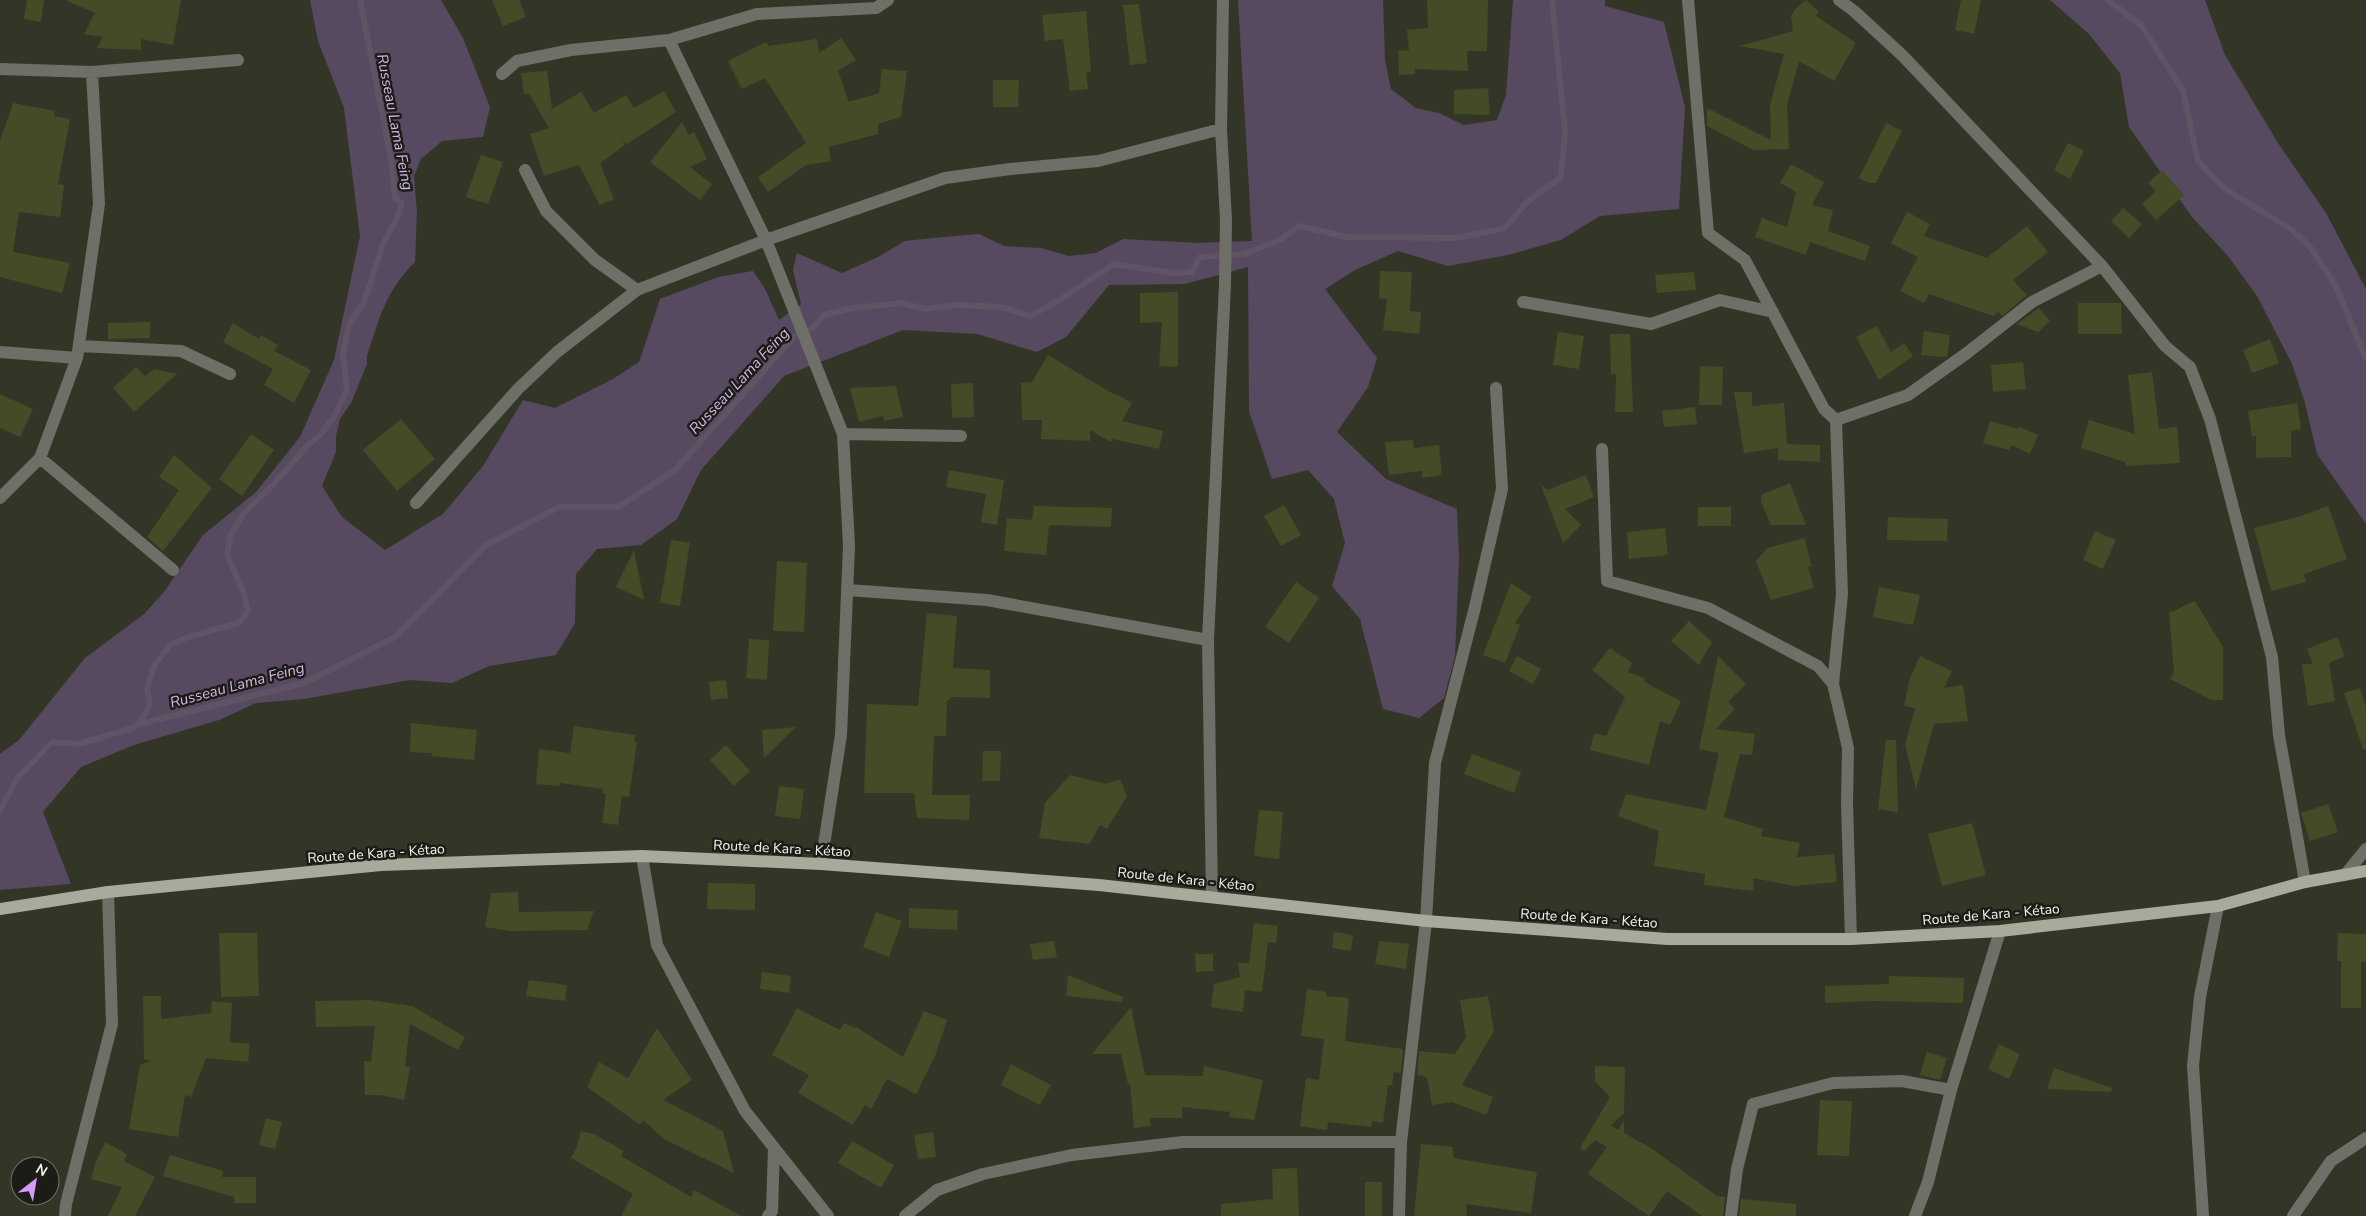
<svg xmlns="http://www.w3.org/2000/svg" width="2366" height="1216" viewBox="0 0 2366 1216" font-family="'Nunito Sans',sans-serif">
	<rect width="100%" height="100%" fill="#333627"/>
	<!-- green -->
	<path fill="#564960" d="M310 0H441L463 38 490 107 483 137 442 141 421 159 414 176 417 212 415 262C385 292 380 317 367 356V364L351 403 340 419 336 436V452L322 486 342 517 385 550 443 514 483 466 523 400 555 408 613 379 639 362 660 299 718 277 753 271 765 289 779 320 801 304 793 270 797 253 842 273 878 257 905 241 933 238 979 234 1004 246 1041 248 1069 256 1096 253 1123 239 1198 243 1252 241 1238 0H1383L1385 60 1391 89 1416 108 1439 113 1464 125 1497 120 1506 95 1513 0H1605V6L1664 22 1685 107 1679 209 1600 216 1561 240 1508 255 1448 266 1398 251 1355 270 1325 289 1377 358 1368 387 1337 432 1386 479 1457 509 1459 559 1455 656 1444 698 1419 718 1383 709 1360 619 1332 586 1345 543 1334 499 1308 470 1272 479 1249 411 1248 267 1185 284 1109 285 1066 337 1037 352 977 334 903 330 784 376 701 470 677 519 641 545 597 549 576 574 575 623 556 655 489 666 452 683 410 680 304 699 256 703 219 720 134 745 81 767 43 812 71 884 0 890V754L19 740 85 658 144 614 164 592 203 535 256 492 300 437 334 360 360 236 344 108 318 41Z
		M2050 0H2205L2225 55 2278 143 2326 213 2366 289V524L2317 454 2305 403 2292 364 2257 296 2228 256 2192 217 2129 127 2120 73 2089 34Z"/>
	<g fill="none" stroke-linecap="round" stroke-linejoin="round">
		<!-- stream -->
		<path stroke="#605464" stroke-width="6" d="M2108 0 2142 26 2183 91 2198 161 2225 189 2291 229 2310 247 2336 286 2366 359
			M139 724 150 705 147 688 154 666 170 645 188 637 239 623 248 611 243 591 227 554 231 534 245 512 272 486 308 445 320 435 334 417 347 390 343 354 349 324 364 303 383 244 399 214 402 203 395 198 391 159 360 0
			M0 810 18 777 52 742 79 744 133 728 139 724 304 683 395 637 486 545 559 507H618L675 470 795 336 813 328 824 315 853 308 902 303 925 309 959 305 1000 307 1031 316 1061 299 1114 264 1173 273 1192 272 1200 257 1244 254 1280 240 1299 226 1347 237 1457 238 1505 228 1527 202 1561 177 1565 132 1552 0"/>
	</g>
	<!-- building -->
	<path fill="#444b27" d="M27 0H44L41 22 24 19Z
		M65 0H181L173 45 141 39V50L97 48 103 37 84 34 95 13Z
		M492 0H519L526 17 503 26Z
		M1427 0H1488L1487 51H1467L1468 71 1415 69V74L1399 75 1398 51 1409 50 1407 30 1428 28Z
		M1806 0 1819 12 1816 16 1856 43 1834 81 1799 61 1787 105 1789 149 1753 150 1707 126V108L1771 140 1770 105 1784 54 1740 46 1793 31 1791 16 1796 8Z
		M1961 0H1981L1974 34 1955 30Z
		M1139 4 1147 63 1130 65 1123 5Z
		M1086 11 1091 72H1086L1088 89 1070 91 1063 39 1045 41 1042 15Z
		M841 38 856 60 838 71 849 102 879 93 882 69 907 71 901 117 878 124V134L829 147 831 161 806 165 768 192 758 177 806 143 765 78 742 89 728 61 766 42 768 46 817 39 819 53Z
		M547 71 552 109 581 92 594 113 626 95 634 108 664 91 676 112 627 144 622 141 625 145 600 163 614 199 600 205 579 165 544 176 530 134 549 128 529 94H524L521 73Z
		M993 80H1019L1018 107H993Z
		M1488 88 1490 115 1454 114V90Z
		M13 103 55 111 54 116 70 119 58 184 64 185 60 217 19 212 13 252 70 263 62 293 0 277V141Z
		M682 122 689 135 694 132 707 159 690 167 712 184 700 200 650 162Z
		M1886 123 1902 131 1876 183H1869L1859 178Z
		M2068 143 2084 151 2070 179 2054 170Z
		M481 155 503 162 488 204 466 197Z
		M1791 164 1824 182 1812 205 1833 210 1828 231 1870 246 1865 261 1810 242 1806 255 1755 237 1762 218 1787 227 1796 192 1780 183Z
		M2162 170 2184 195 2156 220 2142 204 2156 191 2148 183Z
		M2123 208 2142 224 2129 238 2111 221Z
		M1907 212 1930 224 1924 236 1987 258 2027 226 2048 252 2013 280 2027 295 2002 316 1998 312 1993 316 1929 294 1924 303 1900 291 1918 257 1891 243Z
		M1380 271 1412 272 1410 311 1421 312 1419 334 1383 330 1387 299 1379 298Z
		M1694 272 1696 290 1657 293 1655 275Z
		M1178 292V367L1159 366 1162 322 1140 323V293Z
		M2078 303H2121L2122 334H2078Z
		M2039 308 2050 321 2038 332 2017 324Z
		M150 322V338L108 339V323Z
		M233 323 259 339 261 335 278 345 274 351 311 370 294 403 264 385 273 369 223 342Z
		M1877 326 1891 352 1904 343 1913 356 1879 380 1856 337Z
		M1924 331 1950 335 1947 357 1921 355Z
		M1558 332 1584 336 1579 369 1553 365Z
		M1610 334H1630L1633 412H1615L1616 374H1611Z
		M2270 339 2279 363 2252 373 2243 350Z
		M1048 355 1115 395 1116 394 1132 403 1122 421 1163 431 1159 449 1113 439 1111 442 1090 430V441L1041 439 1042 420H1022L1021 383 1032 382Z
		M2023 362 2026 389 1993 392 1991 365Z
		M1700 366 1723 367 1722 405H1699Z
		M136 367 145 376 154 369 177 374 134 412 113 388Z
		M2152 372 2159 429 2177 427 2180 463 2126 466 2125 462 2081 448 2089 420 2135 434 2128 375Z
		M973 383 974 417 952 418 951 384Z
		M896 386 903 417 884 421 883 416 859 422 850 388Z
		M1734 392H1752V406L1784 403 1787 444 1820 445V462L1778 460V448L1744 453Z
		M0 394 33 409 20 437 0 428Z
		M2297 403 2301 429 2291 431V457L2256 458V436L2252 437 2248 411Z
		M1695 407 1697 424 1664 427 1662 411Z
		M401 419 435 459 397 491 363 450Z
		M1990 421 2018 429V426L2038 435 2030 454 2011 445 2009 450 1983 443Z
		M251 434 274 450 242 496 219 479Z
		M1413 440 1414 448 1439 445 1442 475 1422 478V471L1389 475 1385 442Z
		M174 455 212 488 163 551 147 537 179 490 159 477Z
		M949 470 1004 480 997 525 981 522 986 494 946 487Z
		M1586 475 1594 497 1565 509 1581 525 1563 543 1540 483 1547 490Z
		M1790 483 1806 525H1771L1761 502V495Z
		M1284 505 1301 535 1281 546 1264 516Z
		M1034 506 1112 508 1111 527 1049 525 1046 555 1004 551 1007 518 1032 520Z
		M2328 506 2347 559 2304 574 2306 582 2271 591 2254 528 2298 517Z
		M1698 507H1731V526H1698Z
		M1888 517 1948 519 1947 541 1887 540Z
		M1665 528 1668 555 1629 559 1627 532Z
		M2095 531 2116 540 2103 569 2083 560Z
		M1805 538 1811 566 1808 567 1814 588 1771 600 1756 561 1767 548Z
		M671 540 690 543 680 606 660 603Z
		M634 550 644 600 616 587Z
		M777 561 807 563 804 632 773 631Z
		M1296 582 1319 598 1289 643 1265 627Z
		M1511 583 1532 597 1515 623 1520 625 1505 663 1483 655Z
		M1879 587 1920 595 1913 625 1873 617Z
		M2195 601 2223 647V700H2211L2170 679 2174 672 2169 613Z
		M927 613 957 616 953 668 990 670V698L950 697V700H947L946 736H934L932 795H970L969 820 917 818 914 793H864L867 704 918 706Z
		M1689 621 1712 642 1699 665 1671 641Z
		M2337 637 2345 656 2329 663 2335 701 2308 706 2302 664H2313L2307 649Z
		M749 639 769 640 767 680 746 678Z
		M1610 648 1632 663 1628 672 1645 678 1644 682 1681 701 1670 725 1660 721 1649 765 1590 750 1594 733 1606 736 1625 697 1592 670Z
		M1517 656 1541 669 1533 684 1509 671Z
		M1718 656 1746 684 1728 702 1735 709 1716 729 1755 734 1752 755 1740 754 1724 817 1763 829 1761 836 1800 843 1797 857 1834 854 1837 882 1794 886 1753 878 1754 891 1704 885 1705 874 1654 866 1659 831 1618 816 1626 794 1706 810 1719 753 1699 749Z
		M1920 656 1952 671 1944 688 1963 685 1968 721 1934 724 1916 789 1905 745 1915 708 1904 706 1910 678Z
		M726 680 728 698 711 700 709 682Z
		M2360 688 2366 706V749H2363L2344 693Z
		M411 723 477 730 474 760 432 756V753L410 752Z
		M574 726 635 735 634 742H637L629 797 622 796 618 825 602 823 606 794 602 793 603 789 560 783 559 786 536 784 539 749 570 753Z
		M796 727 764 758 762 730Z
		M1886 740H1896L1898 812 1878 809Z
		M726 745 750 771 734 786 710 760Z
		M983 751H1001L1000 781H982Z
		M1472 754 1521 772 1514 793 1464 774Z
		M1070 775 1106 784 1120 779 1127 796 1107 829 1100 825 1090 844 1039 838 1045 803Z
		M779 786 804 789 800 819 775 816Z
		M2328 804 2338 832 2310 841 2301 813Z
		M1259 810 1283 812 1279 859 1254 856Z
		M1972 823 1986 875 1942 886 1928 834Z
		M708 883 755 884V910L707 909Z
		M518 892 519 912 594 911 587 930 510 931 485 927 491 893Z
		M909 908 958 910 957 930 909 928Z
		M876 912 902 921 889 957 863 947Z
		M1254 923 1278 926 1276 943 1268 942 1262 992 1245 990 1243 1012 1211 1007 1214 984 1240 977 1238 963H1249Z
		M1334 932 1353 935 1351 951 1332 948Z
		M219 933H257L259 996 221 997Z
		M2338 933 2366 934V962H2361V1008H2341V961H2337Z
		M1054 941 1057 957 1033 960 1030 944Z
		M1379 941 1409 944 1406 969 1375 964Z
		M1195 954H1213V971L1196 972Z
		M762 972 791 976 789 993 760 989Z
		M1068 975 1123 997 1122 1002 1066 996Z
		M1889 976 1964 978 1963 1003 1873 1001 1825 1003V986L1889 984Z
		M529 980 567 985 565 1001 526 996Z
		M1307 989 1326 992V996L1349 998 1345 1041 1403 1049 1401 1073 1394 1072 1392 1085H1388L1383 1123 1372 1121 1371 1127 1328 1122 1327 1130 1300 1126 1306 1078 1319 1080 1324 1039 1301 1036Z
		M143 996H161V1019L211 1013 212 1001 232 1003 230 1042 250 1044 248 1062 206 1058 191 1097 185 1095 178 1137 129 1129 140 1065 151 1061 144 1059Z
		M1488 996 1494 1031 1462 1085 1493 1097 1486 1115 1452 1102 1432 1105 1427 1077 1417 1075 1419 1051 1455 1054 1466 1037 1460 1000Z
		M370 1000 412 1006 465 1037 458 1050 410 1024 405 1066 410 1067 404 1100 380 1095H365L364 1061H371L375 1026 316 1027 315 1001Z
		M1131 1007 1145 1075 1203 1076 1204 1066 1263 1080 1254 1120 1229 1117 1230 1112 1182 1107V1118H1150L1151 1126 1134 1128 1130 1084H1128L1121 1054H1092Z
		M797 1008 840 1030 844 1023 855 1028 856 1027 903 1057 924 1011 947 1020 935 1056 916 1094 887 1079 871 1109 865 1105 853 1125 798 1093 809 1075 772 1055Z
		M657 1028 692 1080 663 1100 723 1131 734 1173 664 1139 643 1120 640 1125 587 1087 599 1062 628 1078Z
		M1999 1044 2020 1054 2009 1079 1988 1069Z
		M1927 1052 1947 1058 1940 1080 1920 1075Z
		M1011 1064 1051 1085 1040 1105 1001 1085Z
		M1595 1066 1625 1067 1624 1113 1611 1125 1618 1130 1624 1121V1133L1651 1148 1717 1196 1725 1197 1723 1216H1702L1667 1191 1649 1216 1588 1174 1607 1147 1595 1140 1584 1151 1580 1148 1610 1097 1595 1081Z
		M2054 1068 2112 1088 2111 1092 2047 1089Z
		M1820 1100 1852 1101 1849 1156 1817 1155Z
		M266 1118 282 1122 275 1149 259 1145Z
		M581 1131 594 1134 624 1151 621 1156 691 1197 694 1190 741 1216H621L633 1194 571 1158 576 1149Z
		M933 1132 936 1157 918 1159 914 1135Z
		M852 1141 894 1165 881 1188 838 1163Z
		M105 1142 127 1154 124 1161 155 1177 135 1216H108L122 1187 91 1179 95 1164Z
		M1421 1144 1452 1147 1454 1158 1537 1172 1531 1213 1466 1204 1467 1216H1414Z
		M170 1155 223 1171 222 1177H256V1203H234V1197L163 1176Z
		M1297 1168 1299 1216H1221V1204L1273 1199 1272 1169Z
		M1365 1182H1382V1216H1365Z
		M1741 1199 1796 1204V1216H1739Z"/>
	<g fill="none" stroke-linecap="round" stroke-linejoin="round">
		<!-- street -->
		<path stroke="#6e7068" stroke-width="12" d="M1688 0 1708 233 1745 260 1824 409 1836 420 1842 594 1833 684 1848 748 1847 803 1851 939
			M0 69 92 72 238 60
			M502 74 517 61 571 50 669 40
			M525 170 546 211 595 260 637 290 766 240 945 178 1010 169 1098 161 1221 129
			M2102 266 2165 346 2190 367 2210 419 2272 657 2279 735 2305 882
			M1523 302 1651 324 1720 300 1773 312
			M79 346 181 351 230 374
			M0 352 77 358
			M1836 420 1908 395 1967 353 2032 302 2102 266 1903 56 1854 11 1839 0
			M843 434 961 436
			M1602 449 1607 581 1708 608 1818 666 1833 684
			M40 458 173 570
			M0 498 40 458 77 358 99 204 92 72
			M416 503 518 389 557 352 637 290
			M848 590 987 600 1208 640
			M642 856 657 945 745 1111 828 1216
			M821 864 841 735 849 546 843 434 766 240 669 40 757 14 876 8 888 0
			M2345 875 2366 849
			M1212 897 1208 640 1225 284 1226 220 1221 129 1223 0
			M65 1216 66 1204 112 1024 108 892
			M768 1216 772 1211 774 1147
			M905 1216 937 1190 983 1174 1072 1155 1183 1142H1401
			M1399 1216 1401 1142 1426 921 1435 763 1475 607 1502 489 1496 388
			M1731 1216 1737 1169 1753 1104 1833 1083 1902 1081 1951 1090
			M1915 1216 1928 1182 1951 1090 2000 931
			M2203 1216 2193 1066 2200 997 2218 906
			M2293 1216 2331 1161 2366 1138"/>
		<!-- primary -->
		<path stroke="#a7ab9b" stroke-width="12" d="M0 909 108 892 381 865 642 856 821 864 1099 885 1426 921 1667 939H1851L2000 931 2218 906 2305 882 2366 871"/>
	</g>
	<g text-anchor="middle" stroke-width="5" stroke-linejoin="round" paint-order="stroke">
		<!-- street labels -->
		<g font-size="14" fill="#f4f6ec" stroke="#1b1c16">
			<text transform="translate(782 848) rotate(3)" y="5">Route de Kara - Kétao</text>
			<text transform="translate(376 853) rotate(-4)" y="5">Route de Kara - Kétao</text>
			<text transform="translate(1186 879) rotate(6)" y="5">Route de Kara - Kétao</text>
			<text transform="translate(1991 914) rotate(-5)" y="5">Route de Kara - Kétao</text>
			<text transform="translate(1589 918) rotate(4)" y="5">Route de Kara - Kétao</text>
		</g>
		<!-- water labels -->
		<g font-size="15" font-style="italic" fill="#d7b6ee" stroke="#1b1c16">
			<text transform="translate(395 122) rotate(79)" y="5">Russeau Lama Feing</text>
			<text transform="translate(739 381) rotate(-47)" y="5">Russeau Lama Feing</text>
			<text transform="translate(237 685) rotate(-15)" y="5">Russeau Lama Feing</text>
		</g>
	</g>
	<!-- north arrow -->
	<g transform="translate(35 1181) rotate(31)"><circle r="24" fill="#1b1c16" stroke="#72736c"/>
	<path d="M0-4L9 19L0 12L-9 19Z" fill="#d59bfa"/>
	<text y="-8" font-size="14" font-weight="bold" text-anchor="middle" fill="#f4f6ec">N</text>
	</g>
</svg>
